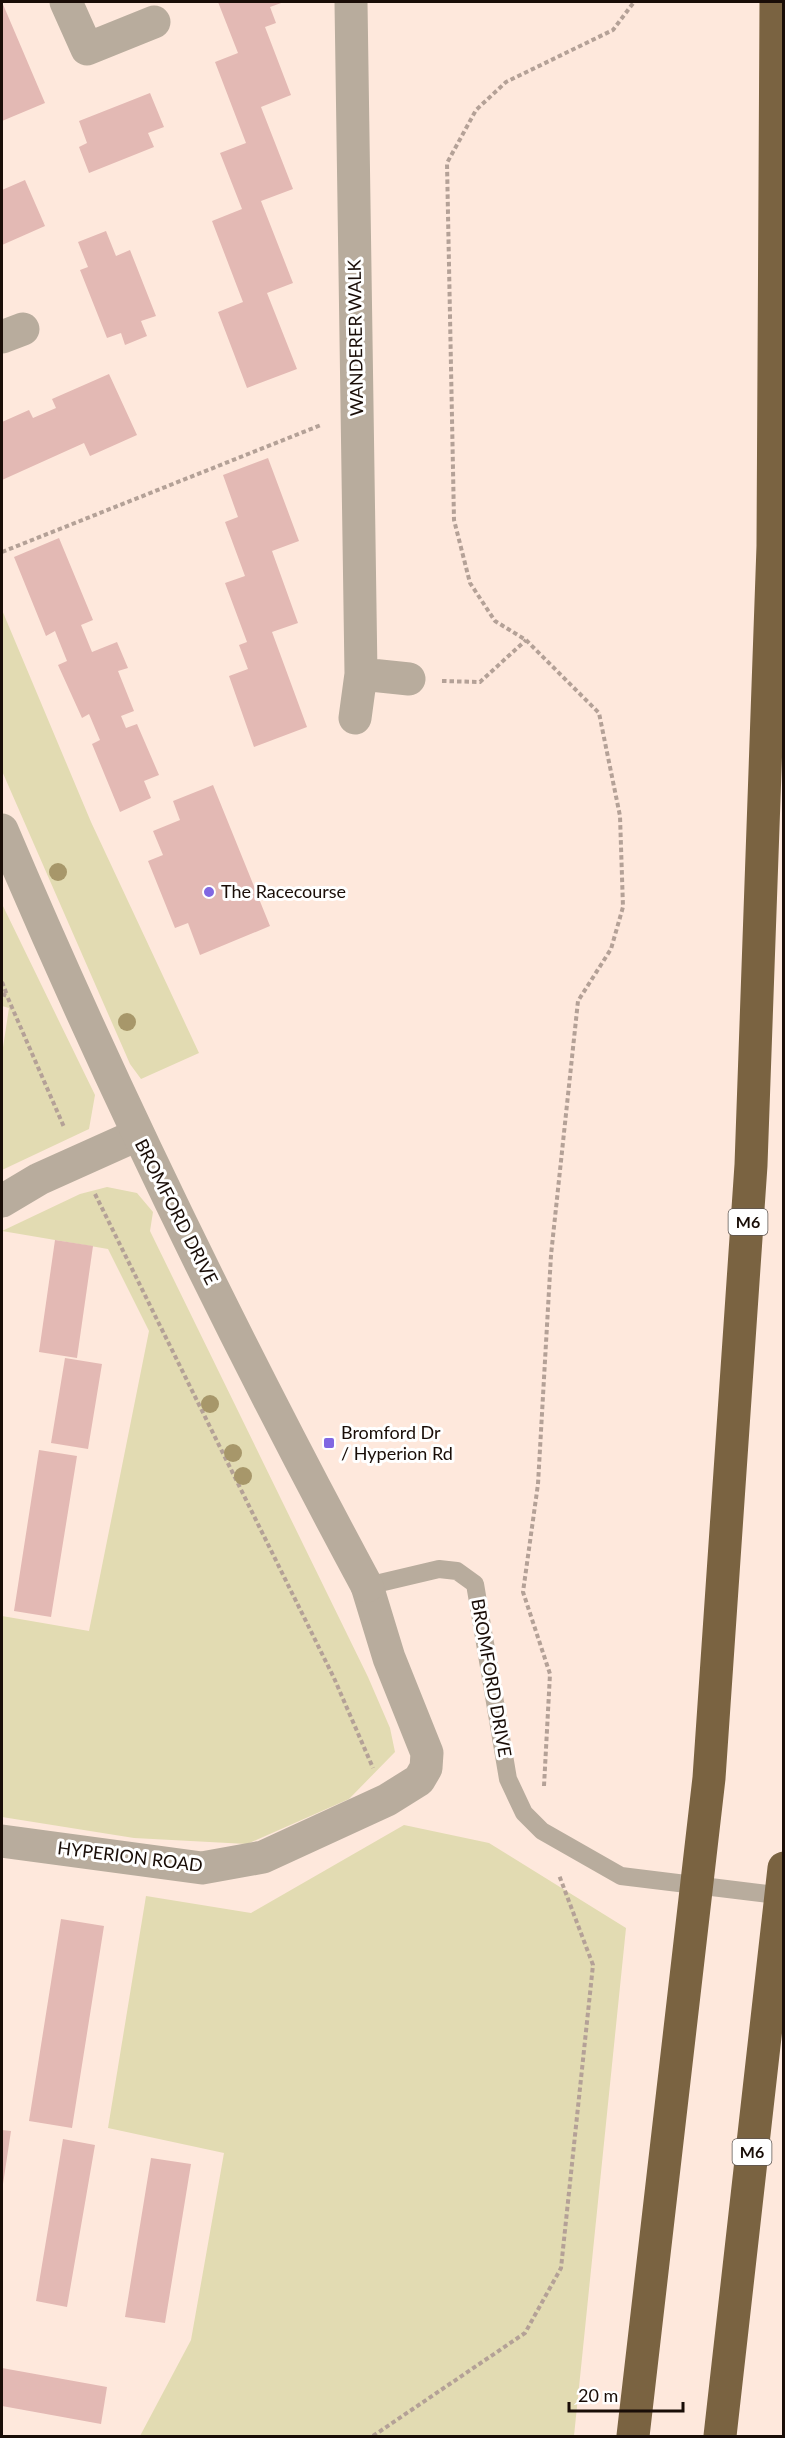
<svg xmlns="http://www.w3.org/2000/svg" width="785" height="2438" viewBox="0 0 785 2438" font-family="Lato,sans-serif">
	<rect width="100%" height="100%" fill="#fee8dc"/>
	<!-- green -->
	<path fill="#e2dbb2" d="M2 610 91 822 199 1053 141 1079 130 1064 2 771Z
		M2 904 95 1095 89 1129 2 1170V1054L9 1008 2 1006Z
		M107 1187 137 1193 153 1212 150 1231 368 1677 390 1728 395 1752 349 1799 247 1844 134 1838 2 1817V1616L89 1631 149 1331 108 1249 2 1231 80 1194Z
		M404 1825 489 1843 626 1928 574 2436H140L191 2340 224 2153 108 2128 146 1896 251 1913Z"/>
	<!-- building -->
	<path fill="#e3b9b4" d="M2 2 45 103 2 121Z
		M218 2H284L270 7 276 23 265 27 291 95 261 107 293 189 261 201 293 283 267 293 297 369 247 388 218 312 243 302 212 221 242 209 220 153 246 143 215 62 238 53Z
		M150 93 164 127 148 133 154 147 89 173 79 147 87 143 79 121Z
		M25 180 45 226 2 245V190Z
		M106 231 116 256 130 250 156 316 141 321 147 336 125 345 121 333 107 338 80 270 88 267 78 242Z
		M109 374 137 435 90 456 84 443 2 480V422L29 410 33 418 56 408 52 399Z
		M268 458 299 541 272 551 298 623 272 632 307 727 254 747 229 676 248 669 239 645 247 642 225 583 245 576 225 522 238 517 223 475Z
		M59 538 93 620 81 625 92 652 117 642 128 668 118 671 134 711 121 716 126 728 137 724 159 775 144 781 151 798 120 812 92 744 100 740 89 714 82 718 58 665 67 661 55 631 46 636 14 557Z
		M213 785 270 926 200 955 188 923 175 928 148 861 163 855 153 831 180 820 173 801Z
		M55 1240 93 1246 77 1358 39 1352Z
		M65 1358 102 1364 88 1449 51 1443Z
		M39 1450 77 1456 51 1617 14 1611Z
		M61 1919 104 1926 72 2128 29 2121Z
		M2 2130 11 2131 3 2184H2Z
		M63 2139 95 2145 67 2307 36 2301Z
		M151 2158 191 2164 165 2323 125 2317Z
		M2 2368 107 2387 101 2424 2 2406Z"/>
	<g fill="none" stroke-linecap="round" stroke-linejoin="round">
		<!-- path -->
		<path stroke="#b4a197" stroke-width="4" stroke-dasharray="4.5 3" stroke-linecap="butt" d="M2 552 321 425
			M442 681 480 682 526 640
			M2 982 7 995
			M2 994 7 996 64 1127
			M95 1194 334 1678 373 1768
			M544 1786 550 1674 523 1592 538 1484 551 1255 578 1001 611 949 623 907 620 816 599 713 526 640 495 621 470 583 454 520 447 163 476 110 506 82 613 30 634 2
			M373 2436 525 2333 561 2268 593 1965 559 1875"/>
		<!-- service -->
		<path stroke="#b8ac9d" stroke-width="18" d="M367 1586 439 1569 457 1571 475 1584 508 1779 524 1813 542 1831 621 1876 784 1896"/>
		<!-- minor -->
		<path stroke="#b8ac9d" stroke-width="33" d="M66 2 87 49 154 22
			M351 2 361 674 355 718
			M2 337 23 329
			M361 674 409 679
			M2 1201 39 1179 137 1135
			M2 1841 202 1868 263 1857 387 1800 419 1780 426 1768 427 1753 389 1658 367 1586"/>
		<!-- tertiary -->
		<path stroke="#b8ac9d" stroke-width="33" d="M2 830C111 1087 234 1339 367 1586"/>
		<!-- motorway-bridge -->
		<path stroke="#7a6341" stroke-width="33" d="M633 2436 709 1778 751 1165 773 546 776 2
			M720 2436 784 1868"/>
	</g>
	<!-- trees -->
	<g fill="#a7976a">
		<circle cx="58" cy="872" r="9"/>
		<circle cx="127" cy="1022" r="9"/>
		<circle cx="210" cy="1404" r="9"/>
		<circle cx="233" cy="1453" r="9"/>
		<circle cx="243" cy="1476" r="9"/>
	</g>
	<!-- markers -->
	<g fill="#8167e2" stroke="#fff" stroke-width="2">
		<circle cx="209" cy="892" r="6"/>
		<rect x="323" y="1437" width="12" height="12" rx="3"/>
	</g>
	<g text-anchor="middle" stroke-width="6" stroke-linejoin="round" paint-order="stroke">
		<!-- shield labels -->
		<g fill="#fff" stroke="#5e5651" stroke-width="1.5">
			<rect x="728.5" y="1209" width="39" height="26" rx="4.5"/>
			<rect x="732.5" y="2139" width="39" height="26" rx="4.5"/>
		</g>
		<g font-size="16" font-weight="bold" fill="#190d07">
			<text x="748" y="1228">M6</text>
			<text x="752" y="2158">M6</text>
		</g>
		<!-- street labels -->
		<g font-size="18" fill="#190d07" stroke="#fff">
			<text transform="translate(356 338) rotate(-91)" y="6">WANDERER WALK</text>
			<text transform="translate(176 1212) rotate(63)" y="6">BROMFORD DRIVE</text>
			<text transform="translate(491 1678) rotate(80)" y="6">BROMFORD DRIVE</text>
			<text transform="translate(130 1857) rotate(7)" y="6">HYPERION ROAD</text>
		</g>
		<!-- poi labels -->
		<g font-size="18" fill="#190d07" stroke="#fff" text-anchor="start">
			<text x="221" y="898">The Racecourse</text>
			<text x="341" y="1439">Bromford Dr<tspan x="341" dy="21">/ Hyperion Rd</tspan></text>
		</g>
	</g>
	<!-- border -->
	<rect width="785" height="2438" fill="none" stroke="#190d07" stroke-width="6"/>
	<!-- scale -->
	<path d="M569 2402v9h114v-9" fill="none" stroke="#190d07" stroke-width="3"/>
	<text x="578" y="2402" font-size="18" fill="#190d07" stroke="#ffffff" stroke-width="4.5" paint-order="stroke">20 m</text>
</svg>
